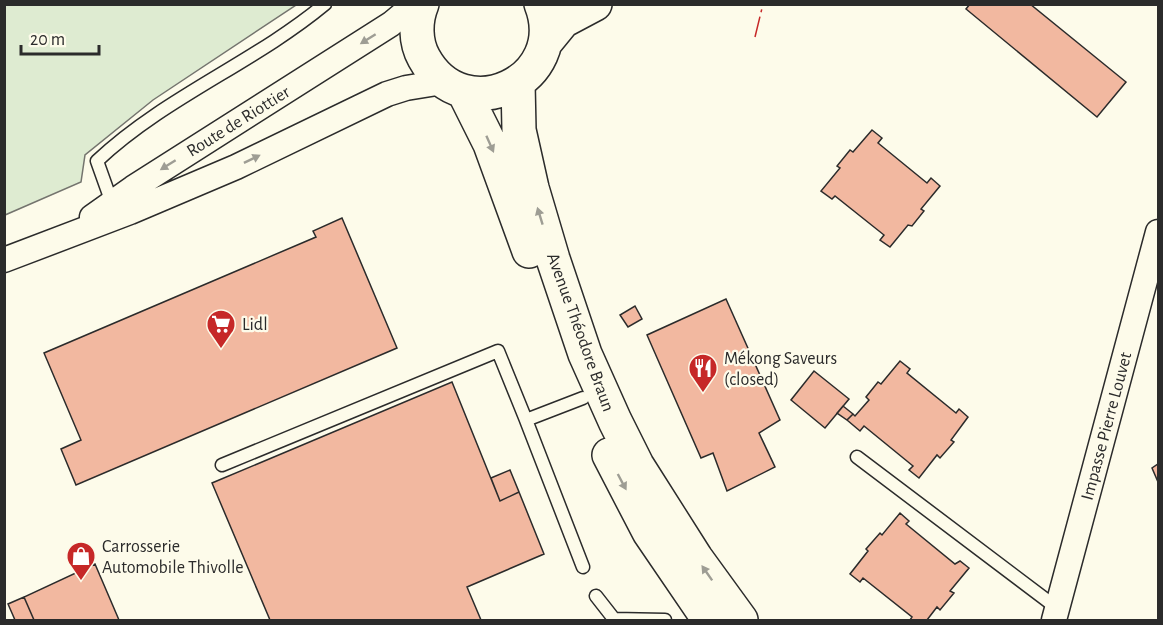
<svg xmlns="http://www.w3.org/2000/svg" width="1163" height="625" viewBox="0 0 1163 625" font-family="'Alegreya Sans',sans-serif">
	<rect width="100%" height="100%" fill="#fdfbea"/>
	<!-- green -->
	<path fill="#deebd1" stroke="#74746e" stroke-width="1.5" d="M5 4H296V5L153 100 85 155 81 182 5 215Z"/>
	<!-- building -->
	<path fill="#f2b8a0" stroke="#2b2b2b" stroke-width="1.5" d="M970 4H1030L1126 82 1097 117 966 9Z
		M872 130 882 138 878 143 927 183 931 178 940 186 921 209 924 211 912 226 908 225 890 247 880 240 884 235 835 196 832 199 821 191 840 168 837 166 850 150 853 152Z
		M342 218 397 348 76 485 61 449 81 440 44 353 316 237 313 231Z
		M726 299 780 420 759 433 775 467 727 491 713 453 701 458 647 335Z
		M635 306 642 319 628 327 620 315Z
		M900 361 910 369 907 373 956 413 959 409 968 417 951 440 954 442 940 458 937 455 919 478 909 470 913 466 864 426 860 431 847 420 853 414 855 416 869 400 866 397 878 382 881 384Z
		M814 371 849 399 825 428 791 400Z
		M452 382 500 501 519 492 544 554 467 587 481 620H270L212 483Z
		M843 406 853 414 847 420 837 413Z
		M1158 464V482L1152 468Z
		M510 470 519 492 500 501 491 478Z
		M900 513 909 521 906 524 955 564 960 561 969 568 950 591 954 593 940 610 937 607 927 620H910L912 617 863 578 860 582 850 574 868 551 866 549 880 533 882 535Z
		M95 564 119 620H34L24 597Z
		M24 597 34 620H15L8 604Z"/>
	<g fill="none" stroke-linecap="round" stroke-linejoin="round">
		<!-- service casing -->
		<g stroke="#2b2b2b" stroke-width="15">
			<path id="service" d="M112 203 97 161C165 97 254 63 325 4
				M526 420 583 567
				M857 457 1057 608
				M222 465 498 351 526 420 583 398
				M596 596 614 619 665 620"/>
		</g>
		<!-- minor casing -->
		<g stroke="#2b2b2b" stroke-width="27">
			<path id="minor" d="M92 217 133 188 391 24 415 4
				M4 260 130 212 236 167 387 94 406 88 443 82
				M1054 620 1158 232"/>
		</g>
		<!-- primary casing -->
		<g stroke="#2b2b2b" stroke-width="36">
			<path id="primary" d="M422 4C415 21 415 42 424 58 464 131 571 80 541 4
				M545 43 563 21 595 4
				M518 83 519 130 532 188 553 259 585 354 615 421 637 465 696 558 741 620
				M464 92 490 144 529 251
				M609 455 649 532 709 620"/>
		</g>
		<!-- service -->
		<use href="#service" stroke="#fdfbea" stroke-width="12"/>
		<!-- minor -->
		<use href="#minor" stroke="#fdfbea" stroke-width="24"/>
		<!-- primary -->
		<use href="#primary" stroke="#fdfbea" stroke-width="33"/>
		<!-- power -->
		<path stroke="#c62828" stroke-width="1.5" stroke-dasharray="21 4.5 3 4.5" stroke-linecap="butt" d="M755 37 763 4"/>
	</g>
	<!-- one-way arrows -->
	<defs><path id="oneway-solid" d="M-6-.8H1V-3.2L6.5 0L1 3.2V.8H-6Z" transform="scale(1.5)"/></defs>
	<g fill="#9e9d94">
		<use href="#oneway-solid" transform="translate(368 39) rotate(148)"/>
		<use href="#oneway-solid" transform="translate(490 144) rotate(66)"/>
		<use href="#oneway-solid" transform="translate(252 159) rotate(-26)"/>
		<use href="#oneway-solid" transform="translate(168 165) rotate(148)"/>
		<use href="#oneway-solid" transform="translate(540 216) rotate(-107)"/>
		<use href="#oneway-solid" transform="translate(622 482) rotate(62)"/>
		<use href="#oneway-solid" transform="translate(707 573) rotate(-125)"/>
	</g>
	<!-- icons -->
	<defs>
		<g id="supermarket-pin" transform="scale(1.5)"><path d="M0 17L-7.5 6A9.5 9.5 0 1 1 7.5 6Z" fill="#c62828" stroke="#fdfbea"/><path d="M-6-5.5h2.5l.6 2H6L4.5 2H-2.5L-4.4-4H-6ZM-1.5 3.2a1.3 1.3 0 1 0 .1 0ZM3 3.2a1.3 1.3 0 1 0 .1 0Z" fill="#fff"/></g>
		<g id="restaurant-pin" transform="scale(1.5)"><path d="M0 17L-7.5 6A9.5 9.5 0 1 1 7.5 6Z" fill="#c62828" stroke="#fdfbea"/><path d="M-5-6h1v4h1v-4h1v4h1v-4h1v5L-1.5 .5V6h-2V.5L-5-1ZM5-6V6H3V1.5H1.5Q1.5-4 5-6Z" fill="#fff"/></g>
		<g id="shop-pin" transform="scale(1.5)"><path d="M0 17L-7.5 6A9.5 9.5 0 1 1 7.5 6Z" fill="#c62828" stroke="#fdfbea"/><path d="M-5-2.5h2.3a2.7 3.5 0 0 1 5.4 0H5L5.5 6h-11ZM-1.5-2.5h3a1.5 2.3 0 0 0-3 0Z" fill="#fff"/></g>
	</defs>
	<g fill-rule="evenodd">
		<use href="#supermarket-pin" x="221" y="324"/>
		<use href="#restaurant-pin" x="703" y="368"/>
		<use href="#shop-pin" x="81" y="556"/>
	</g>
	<g text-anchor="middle" stroke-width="4.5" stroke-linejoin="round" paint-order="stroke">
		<!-- street labels -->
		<g font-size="18" fill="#2b2b2b" stroke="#fdfbea">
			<text transform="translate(238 121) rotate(-32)" y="6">Route de Riottier</text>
			<text transform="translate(581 332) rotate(70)" y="6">Avenue Théodore Braun</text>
			<text transform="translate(1106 426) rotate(-75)" y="6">Impasse Pierre Louvet</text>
		</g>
		<!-- poi labels -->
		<g font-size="18" fill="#2b2b2b" stroke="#fdfbea" text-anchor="start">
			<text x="242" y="330">Lidl</text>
			<text x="724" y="364">Mékong Saveurs<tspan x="724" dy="21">(closed)</tspan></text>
			<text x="102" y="552">Carrosserie<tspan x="102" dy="21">Automobile Thivolle</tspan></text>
		</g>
	</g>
	<!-- border -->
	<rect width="1163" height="625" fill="none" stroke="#2b2b2b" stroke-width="12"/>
	<!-- scale -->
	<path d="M21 45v9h78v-9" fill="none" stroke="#2b2b2b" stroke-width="3"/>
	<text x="30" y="45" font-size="18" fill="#2b2b2b" stroke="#fdfbea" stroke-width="4.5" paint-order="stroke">20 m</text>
</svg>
